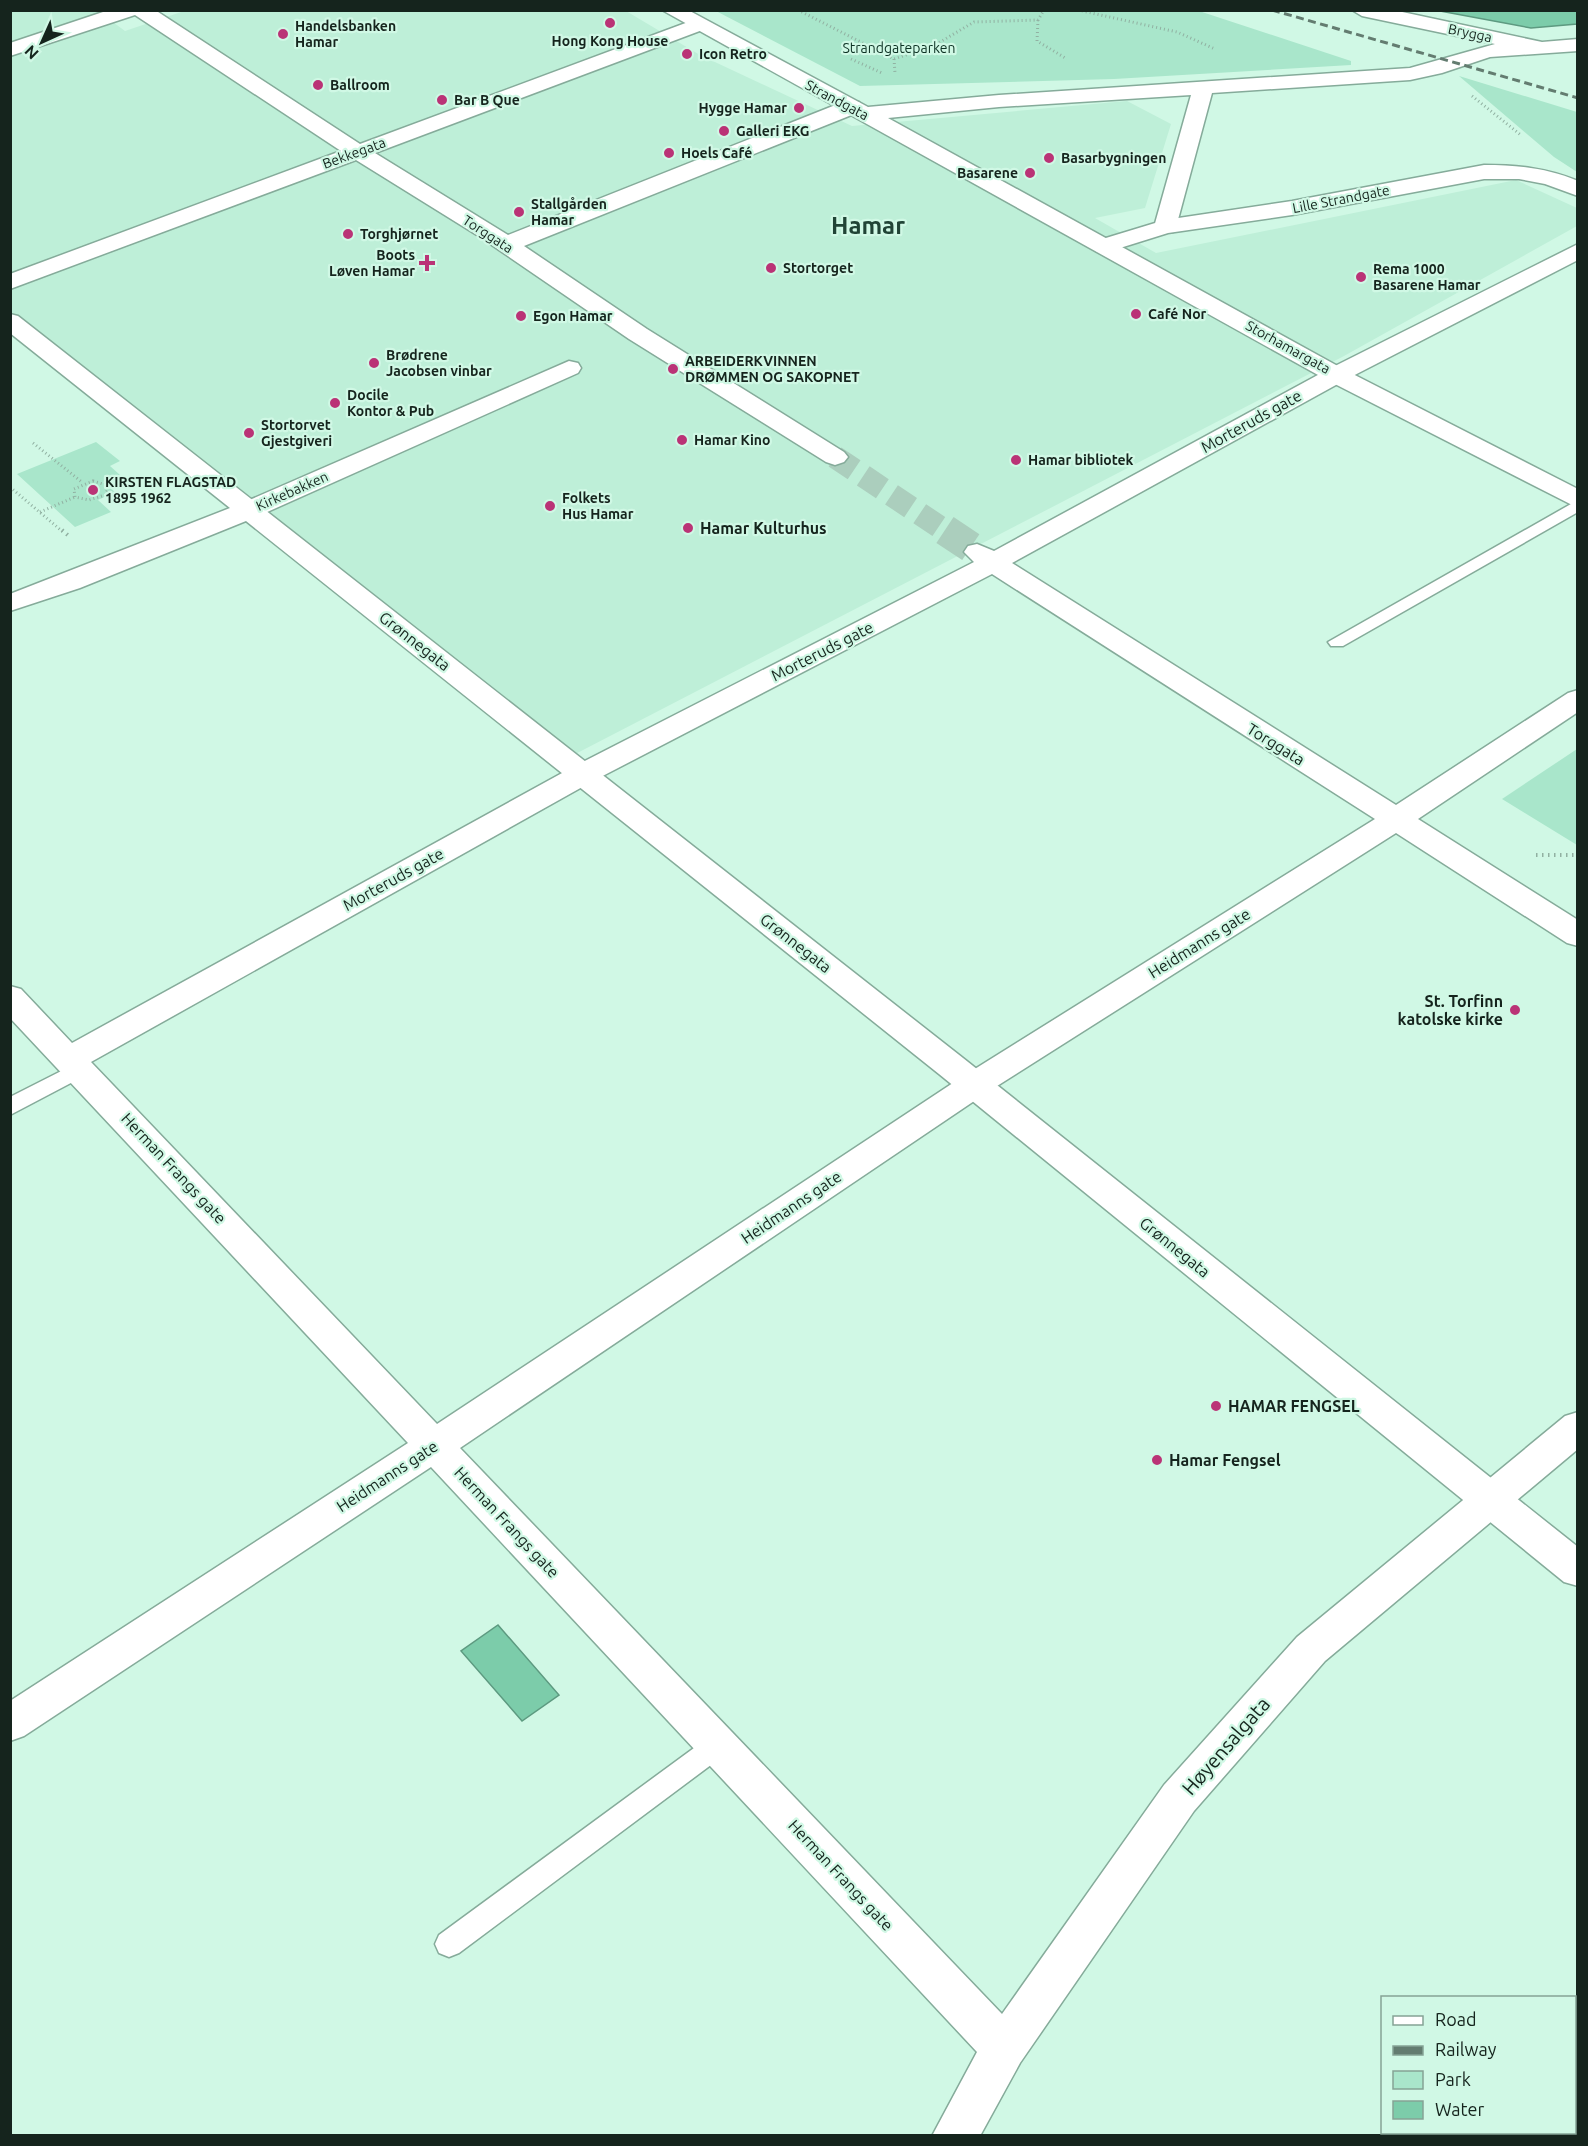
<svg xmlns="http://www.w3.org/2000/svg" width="1588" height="2146" viewBox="0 0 1588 2146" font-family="Ubuntu,sans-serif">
	<rect width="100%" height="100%" fill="#d0f8e5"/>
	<!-- built -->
	<path fill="#beefd8" d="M187 10 626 11 700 55 852 126 1127 101 1171 124 1145 208 1095 218 1156 253 1516 180 1577 208V226L1344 356 556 764 266 509 11 325V11H98L125 31Z"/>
	<!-- green -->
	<path fill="#a9e6cb" d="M716 11H1199L1351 61V65L1114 79 860 86Z
		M1459 76 1577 112V172L1554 157Z
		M96 442 120 461 110 466 120 475 103 482 115 492 98 500 111 512 75 527 17 474Z
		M1577 749V845L1502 799Z"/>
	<!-- water -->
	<path fill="#7cccaa" stroke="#5d9a80" stroke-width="1.5" d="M1440 11H1577V24L1531 28Z
		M498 1625 559 1695 522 1721 461 1651Z"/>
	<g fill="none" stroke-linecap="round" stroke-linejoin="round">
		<!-- street-tunnel-far1 -->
		<path stroke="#abcebd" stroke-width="23" stroke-dasharray="23 11" stroke-linecap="butt" d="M835 457 947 532"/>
		<!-- street-tunnel -->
		<path stroke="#abcebd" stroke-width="31" stroke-dasharray="31 15" stroke-linecap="butt" d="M945 530 975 550"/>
		<!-- lane casing -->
		<g stroke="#85ab9a" stroke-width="3">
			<path id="lane" d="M1578 500V512L1343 646H1331L1328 642Z
				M81 1061 88 1064 91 1069 88 1074 10 1115V1097Z
				M718 1733 727 1737 731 1745 727 1753 459 1953 449 1957 439 1953 435 1944 439 1935 709 1737Z"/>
		</g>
		<!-- street casing -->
		<g stroke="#85ab9a" stroke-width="3">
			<path id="street" d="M109 10H155L360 144 691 21H705L708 25 705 29 375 153 508 235 843 102H859L862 107 859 112 524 246 647 329 844 452 848 457 844 462 835 465 826 462 629 339 480 237 356 160 10 289V274L341 151 135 15 10 56V43Z
				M1484 165C1517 165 1547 168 1578 181V196L1545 184 1519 179H1484L1292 215 1168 233 1104 253 1096 251 1092 246 1096 241 1165 220 1292 201Z
				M1578 244V260L1345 380 1012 563 1396 805 1568 693 1578 690V712L1418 819 1578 920V946L1567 943 1396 833 986 1093 460 1448 1002 2014 1164 1785 1297 1637 1565 1416 1578 1412V1449L1325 1661 1194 1811 1020 2063 980 2136H932L977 2052 431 1467 24 1736 10 1741V1701L408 1443 10 1018V986L21 989 72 1043 573 767 974 562 964 552 968 546 977 544 994 551 1327 370ZM992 574 1375 819 962 1077 437 1424 91 1062 593 781Z
				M569 361 578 363 581 368 578 373 256 517 247 519 238 517 234 511 238 505Z"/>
		</g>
		<!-- secondary casing -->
		<g stroke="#85ab9a" stroke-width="3">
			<path id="secondary" d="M662 10H688L868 107 999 95 1410 68 1495 44 1362 16 1352 10H1393L1542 42 1578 39V51L1490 57 1442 73 1410 80 1212 93 1176 227 1173 232H1157L1154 227 1191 95 999 107 888 118 1345 370 1578 489V508L1327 380Z"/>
		</g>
		<!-- primary casing -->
		<g stroke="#85ab9a" stroke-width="3">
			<path id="primary" d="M10 314 18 316 963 1058 1578 1547V1586L1564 1582 939 1074 246 521 80 588 10 611V594L230 508 10 333Z"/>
		</g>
		<!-- path-far1 -->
		<path stroke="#91b1a2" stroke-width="3" stroke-dasharray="1 3" stroke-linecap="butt" d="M798 10 894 59 935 45 974 22 1038 20 1044 10
			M1078 10 1177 32 1215 49
			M1038 20 1037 41 1067 59
			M851 59 882 73
			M894 59 895 73
			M1472 96 1522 136
			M33 443 83 483
			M93 481 106 485 108 489 105 495 89 500 75 497 74 489Z
			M10 487 63 532
			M40 512 75 497"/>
		<!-- path -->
		<path stroke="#91b1a2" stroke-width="4" stroke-dasharray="1.5 4.5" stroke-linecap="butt" d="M62 530 70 537
			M1536 855H1578"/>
		<!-- lane -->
		<use href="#lane" fill="#fff" fill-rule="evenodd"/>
		<!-- street -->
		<use href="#street" fill="#fff" fill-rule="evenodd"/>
		<!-- secondary -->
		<use href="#secondary" fill="#fff" fill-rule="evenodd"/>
		<!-- primary -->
		<use href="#primary" fill="#fff" fill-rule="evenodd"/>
		<!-- rail -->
		<path stroke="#637c70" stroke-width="3" stroke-dasharray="8 4.5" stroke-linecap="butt" d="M1272 10 1578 98"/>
	</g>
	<!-- markers -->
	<g fill="#ba3376" stroke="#d0f8e5" stroke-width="2">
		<circle cx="610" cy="23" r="6"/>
		<circle cx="283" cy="34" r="6"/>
		<circle cx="687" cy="54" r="6"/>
		<circle cx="318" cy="85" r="6"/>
		<circle cx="442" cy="100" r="6"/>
		<circle cx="799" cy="108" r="6"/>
		<circle cx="724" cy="131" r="6"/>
		<circle cx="669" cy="153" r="6"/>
		<circle cx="1049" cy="158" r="6"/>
		<circle cx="1030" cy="173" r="6"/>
		<circle cx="519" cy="212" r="6"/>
		<circle cx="348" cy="234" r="6"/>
		<path d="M424 254h6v6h6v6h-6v6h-6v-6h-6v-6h6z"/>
		<circle cx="771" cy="268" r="6"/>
		<circle cx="1361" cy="277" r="6"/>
		<circle cx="1136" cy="314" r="6"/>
		<circle cx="521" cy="316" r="6"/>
		<circle cx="374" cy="363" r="6"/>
		<circle cx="673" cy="369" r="6"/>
		<circle cx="335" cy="403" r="6"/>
		<circle cx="249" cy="433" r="6"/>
		<circle cx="682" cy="440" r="6"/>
		<circle cx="1016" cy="460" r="6"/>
		<circle cx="93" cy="490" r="6"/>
		<circle cx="550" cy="506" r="6"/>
		<circle cx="688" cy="528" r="6"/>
		<circle cx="1515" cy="1010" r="6"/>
		<circle cx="1216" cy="1406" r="6"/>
		<circle cx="1157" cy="1460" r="6"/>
	</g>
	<g text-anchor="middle" stroke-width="4.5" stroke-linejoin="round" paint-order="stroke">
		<!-- far-poi labels -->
		<g font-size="14" font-weight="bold" fill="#15241d" stroke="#d0f8e5" text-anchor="start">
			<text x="295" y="31">Handelsbanken<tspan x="295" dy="16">Hamar</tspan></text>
			<text x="610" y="46" text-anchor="middle">Hong Kong House</text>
			<text x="699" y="59">Icon Retro</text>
			<text x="330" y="90">Ballroom</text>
			<text x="454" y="105">Bar B Que</text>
			<text x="787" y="113" text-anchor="end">Hygge Hamar</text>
			<text x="736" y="136">Galleri EKG</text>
			<text x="681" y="158">Hoels Café</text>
			<text x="1061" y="163">Basarbygningen</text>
			<text x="1018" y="178" text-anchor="end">Basarene</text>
			<text x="531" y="209">Stallgården<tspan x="531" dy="16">Hamar</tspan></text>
			<text x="360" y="239">Torghjørnet</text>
			<text x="415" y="260" text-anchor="end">Boots<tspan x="415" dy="16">Løven Hamar</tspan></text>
			<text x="783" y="273">Stortorget</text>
			<text x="1373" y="274">Rema 1000<tspan x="1373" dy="16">Basarene Hamar</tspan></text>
			<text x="1148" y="319">Café Nor</text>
			<text x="533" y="321">Egon Hamar</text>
			<text x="386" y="360">Brødrene<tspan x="386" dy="16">Jacobsen vinbar</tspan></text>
			<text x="685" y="366">ARBEIDERKVINNEN<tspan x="685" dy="16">DRØMMEN OG SAKOPNET</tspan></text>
			<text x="347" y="400">Docile<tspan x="347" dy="16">Kontor &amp; Pub</tspan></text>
			<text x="261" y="430">Stortorvet<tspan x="261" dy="16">Gjestgiveri</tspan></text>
			<text x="694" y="445">Hamar Kino</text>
			<text x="1028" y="465">Hamar bibliotek</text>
			<text x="105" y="487">KIRSTEN FLAGSTAD<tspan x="105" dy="16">1895 1962</tspan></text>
			<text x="562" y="503">Folkets<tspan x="562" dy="16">Hus Hamar</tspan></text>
		</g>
		<!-- far-street labels -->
		<g font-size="14" fill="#15241d" stroke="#d0f8e5">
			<text transform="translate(1470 33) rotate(12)" y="5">Brygga</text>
			<text transform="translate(837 100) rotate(28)" y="5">Strandgata</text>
			<text transform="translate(354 153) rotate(-20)" y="5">Bekkegata</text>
			<text transform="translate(1341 199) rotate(-11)" y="5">Lille Strandgate</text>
			<text transform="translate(488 234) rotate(33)" y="5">Torggata</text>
			<text transform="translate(1288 347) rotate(29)" y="5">Storhamargata</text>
			<text transform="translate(292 491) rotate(-24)" y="5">Kirkebakken</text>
		</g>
		<!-- far-park labels -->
		<g font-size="14" fill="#0d3224" stroke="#d0f8e5">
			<text x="899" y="53">Strandgateparken</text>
		</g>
		<!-- street labels -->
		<g font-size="16" fill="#15241d" stroke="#d0f8e5">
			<text transform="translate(1251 421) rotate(-29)" y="6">Morteruds gate</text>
			<text transform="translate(415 641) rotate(38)" y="6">Grønnegata</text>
			<text transform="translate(822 651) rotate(-27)" y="6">Morteruds gate</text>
			<text transform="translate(1276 744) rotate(32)" y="6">Torggata</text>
			<text transform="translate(393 879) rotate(-29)" y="6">Morteruds gate</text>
			<text transform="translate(796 943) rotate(38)" y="6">Grønnegata</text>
			<text transform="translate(1199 943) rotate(-32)" y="6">Heidmanns gate</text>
			<text transform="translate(174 1168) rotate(47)" y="6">Herman Frangs gate</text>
			<text transform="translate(791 1207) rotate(-34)" y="6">Heidmanns gate</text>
			<text transform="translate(1175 1247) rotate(39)" y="6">Grønnegata</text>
			<text transform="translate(387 1476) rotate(-33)" y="6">Heidmanns gate</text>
			<text transform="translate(507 1522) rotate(47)" y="6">Herman Frangs gate</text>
			<text transform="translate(841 1875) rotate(47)" y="6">Herman Frangs gate</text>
		</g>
		<!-- poi labels -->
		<g font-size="16" font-weight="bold" fill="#15241d" stroke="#d0f8e5" text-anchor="start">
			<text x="700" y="534">Hamar Kulturhus</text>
			<text x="1503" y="1007" text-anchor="end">St. Torfinn<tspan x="1503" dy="18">katolske kirke</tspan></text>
			<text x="1228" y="1412">HAMAR FENGSEL</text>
			<text x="1169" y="1466">Hamar Fengsel</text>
		</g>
		<!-- near-street labels -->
		<g font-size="20" fill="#15241d" stroke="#d0f8e5">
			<text transform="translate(1226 1746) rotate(-49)" y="7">Høyensalgata</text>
		</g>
		<!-- far-town labels -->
		<g font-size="24" font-weight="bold" fill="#214436" stroke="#d0f8e5">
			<text x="868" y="234">Hamar</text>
		</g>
	</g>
	<!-- border -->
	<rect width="1588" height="2146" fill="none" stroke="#15241d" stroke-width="24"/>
	<!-- legend -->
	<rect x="1381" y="1996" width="195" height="138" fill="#d0f8e5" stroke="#85a395" stroke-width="1.5"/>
	<rect x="1393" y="2016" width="30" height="9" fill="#ffffff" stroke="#85a395" stroke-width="1.5"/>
	<text x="1435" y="2026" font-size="18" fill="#15241d">Road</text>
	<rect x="1393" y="2046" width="30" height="9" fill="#637c70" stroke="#85a395" stroke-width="1.5"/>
	<text x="1435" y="2056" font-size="18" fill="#15241d">Railway</text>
	<rect x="1393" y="2071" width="30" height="18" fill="#a9e6cb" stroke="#85a395" stroke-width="1.5"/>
	<text x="1435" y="2086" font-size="18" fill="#15241d">Park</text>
	<rect x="1393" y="2101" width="30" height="18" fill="#7cccaa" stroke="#85a395" stroke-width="1.5"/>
	<text x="1435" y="2116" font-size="18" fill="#15241d">Water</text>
	<!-- north arrow -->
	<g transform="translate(42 42) rotate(225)" stroke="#d0f8e5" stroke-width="4.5" paint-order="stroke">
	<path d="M0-4.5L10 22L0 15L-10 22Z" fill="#15241d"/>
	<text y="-9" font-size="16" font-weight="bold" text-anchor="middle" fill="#15241d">N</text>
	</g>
</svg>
